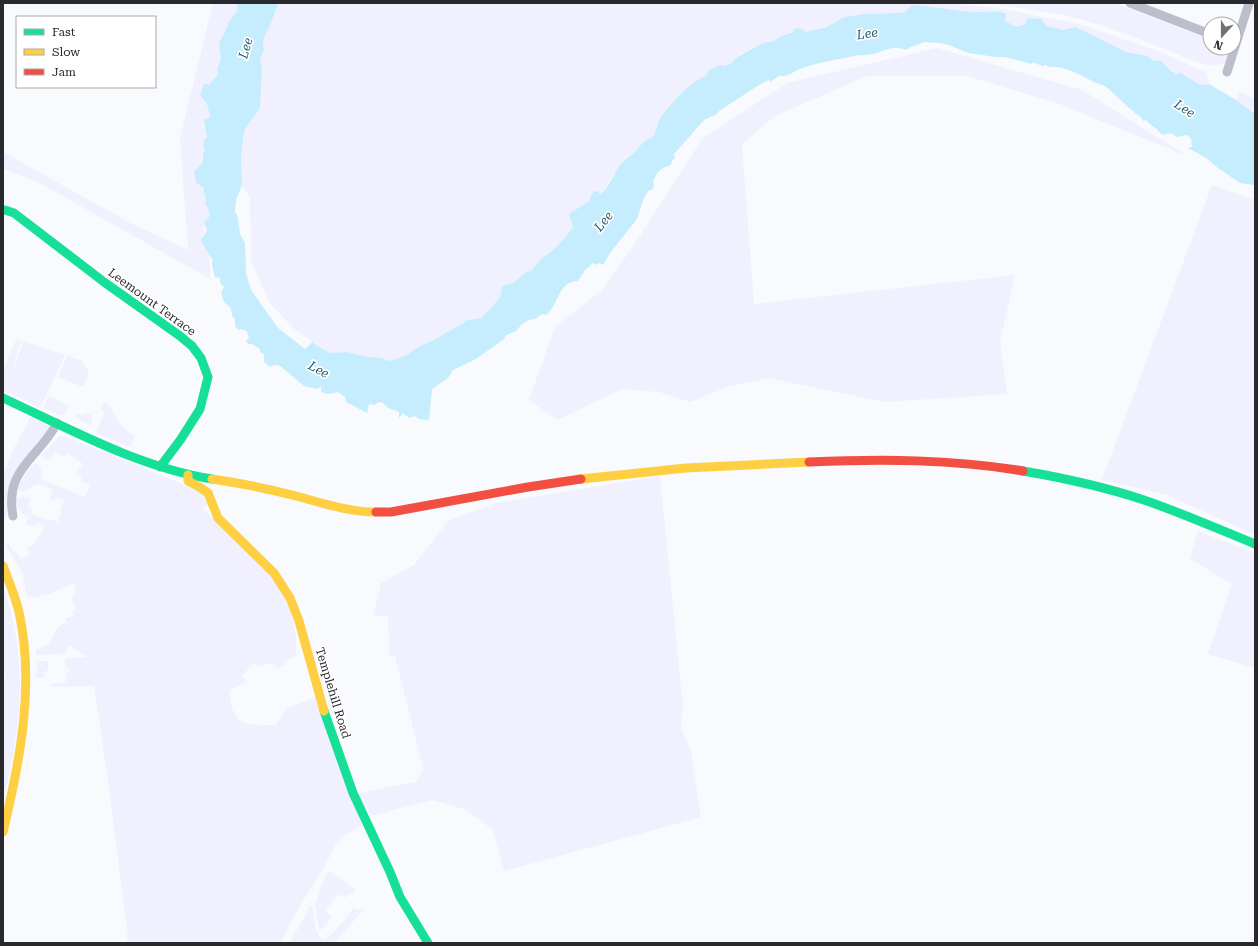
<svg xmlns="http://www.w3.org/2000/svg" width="1258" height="946" viewBox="0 0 1258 946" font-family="'Roboto Serif',serif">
	<rect width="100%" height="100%" fill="#f8fafd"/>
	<!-- green -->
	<path fill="#f1f0fe" d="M213 3H237L238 12 229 21 223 36 220 52 221 60 217 68 218 74 209 85 205 83 200 96C203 99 208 102 209 107 210 111 209 113 211 117L204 121C209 139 202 147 204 163L199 168V184L203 187 210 214 208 219 206 220C202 226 205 233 202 240L210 257V279L38 182 3 169V152L132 224 188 250 180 139Z
		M278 3H949L1002 9 1079 24 1161 52 1207 73 1209 84 1200 85 1181 73 1175 74 1160 60 1154 61 1147 56 1126 52 1076 27 1063 30 1046 26 1042 19 1017 27 1005 21 1002 12H981L941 9 920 6 905 12 898 13 864 14 834 22 824 28 811 32H793L779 37 774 41 763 43 744 52 736 57 730 64 706 76 685 90 673 102 665 111 656 132 631 155 614 174 604 191 600 195 591 198 580 208 573 227 563 240 552 251 542 258 531 271 520 277 513 283 502 286 500 297 491 308 481 318 468 320 451 330 432 341 422 345 405 356 389 361 382 358 362 356 347 352 331 353 322 349 294 329 269 302 251 260 250 198 242 185 241 156 244 132 249 123 260 108 262 68 260 58 264 51 263 40 274 16Z
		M985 3H1115L1210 40V48H1225L1230 56 1228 62C1210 71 1187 58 1170 51 1144 41 1117 30 1090 22 1056 12 1020 8 985 3Z
		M937 48 1082 90 1189 157 1057 103 967 76H867L775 116 742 144 754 304 1015 275 1000 342 1007 394 884 402 769 378 730 386 690 402 659 392 622 389 557 420 529 400 555 327 602 290 636 242 702 139 787 83Z
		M1240 91 1255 100V114L1236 100Z
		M1212 185 1255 200V535L1167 495 1102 480Z
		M18 340 22 341 18 348 13 373 23 341 65 355 40 408 3 390V374L14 343Z
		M67 356 81 360 89 372 83 387 58 377Z
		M49 396 59 400V401L69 406 66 413 61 416 43 407Z
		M106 401 119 423 135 437 130 447 96 433 104 414V411L101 409Z
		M88 413 92 416 91 426 75 417 76 414 81 415Z
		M30 417 47 425 49 429 9 489C7 499 10 515 3 521V478L11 454Z
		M60 436 75 440 180 483 202 494 208 504 203 509C221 525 237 542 254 559 261 566 270 573 275 581 289 603 300 632 295 657L284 662 286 664 278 669 272 663 266 664 261 667 255 664 250 665 246 672 242 675 247 682 230 690C229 701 233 718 244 723 249 725 269 725 276 725L286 709 318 696 365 823C357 829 343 834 337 842 332 851 328 861 322 870 308 893 292 917 281 943H126L128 936 107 774 94 686 51 687V684L66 682V673H69L70 670 65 665V659L87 657 69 645 66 653 60 654 36 655V649L48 645 58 627 66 622 65 619 74 615 72 611 76 609 71 597 75 595 74 583 46 595 45 594 36 597H27L22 572 6 545 9 544 13 552 16 551 21 559 30 555 27 548 33 545 45 528 38 522 32 527 26 524V521L30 518C22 515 18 509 15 500 21 496 24 497 31 499L28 507 33 509 31 514 49 521 50 519 58 522 61 513 60 512 64 501 56 497 54 501 49 499 53 491 52 489 38 484 35 485 24 492 19 491 18 488 26 473 35 463C43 465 41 473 43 480L85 497 90 485 82 482 81 477 76 473 83 464 68 453 65 456 63 455 61 456 56 452 48 460H45L41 455Z
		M660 476 683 707 681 728 691 752 701 817 504 871 493 830 466 810 433 800 370 816 357 793 416 782 423 769 395 656H389L388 615 373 617 381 583 414 565 448 521 496 503Z
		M1198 531 1255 553V668L1208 654 1232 584 1190 559Z
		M3 589C21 636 23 688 16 737 13 759 7 781 3 803V689L5 681 3 649Z
		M37 661H48V670L45 672 44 678H36Z
		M329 872H332L355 890 352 895 349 893 345 898 338 894 326 910 332 917 321 930 319 929 315 905 325 876Z
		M310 906 313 907V909C315 922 313 933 325 941L343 922 354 907 358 910 365 908 334 943H290Z"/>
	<!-- water -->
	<path fill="#c5edfd" d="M237 3H278L274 16 263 40 264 51 260 58 262 68 260 108 249 123 244 132 241 156 242 185 236 200 235 211 238 218 240 234 245 243 246 273 251 290 278 328 305 349 312 342 322 349 331 353 347 352 362 356 382 358 389 361 405 356 422 345 432 341 451 330 468 320 481 318 491 308 500 297 502 286 513 283 526 272 531 271 542 258 552 251 563 240 573 227 569 214 589 201 593 192 598 191 600 195C610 187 613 174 621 164 625 160 630 156 635 152 637 150 638 147 641 145 644 141 649 139 653 136 658 130 657 124 660 119 667 107 693 79 706 76L709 70 720 65 724 66 730 64 737 57 763 43 774 41 779 37 793 32 794 29 800 28 806 32 824 28 845 17 864 14 898 13 905 12 912 5C936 7 960 12 985 12 992 12 1000 10 1006 14L1005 21 1017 27 1025 24 1028 18 1042 19 1046 26 1063 30 1076 27 1126 52 1147 56 1154 61 1160 60 1172 72H1174L1175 74 1181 73 1200 85 1209 84 1236 100 1255 114V185L1240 183 1218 168 1206 158 1188 148 1192 147 1191 139 1187 135 1176 137C1171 131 1169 134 1163 135L1158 131 1157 129 1152 126 1146 120 1143 121 1140 116 1136 114C1133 110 1130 109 1127 106 1120 99 1113 93 1106 87 1103 84 1096 84 1092 81 1079 74 1063 65 1048 67L1046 65 1042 66 1033 62 1032 64 1005 57H996L968 53 949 45 941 43 924 42 911 47 906 50C889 42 879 57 860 55 840 59 818 62 800 69 793 72 787 77 779 76L770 82 769 80 759 85 719 111 717 114 704 120 674 154 675 158 672 161 671 165C659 169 658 171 653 182L654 184 653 189 648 191 644 198 637 219 610 253 603 265 599 263 596 265 593 263 584 271 585 273 582 274 578 281C558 281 559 305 546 315L542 314 535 319 529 320 522 324 516 331 506 335 504 339 476 359 453 370 448 378 432 389 429 420 419 419 415 416 409 418 403 413 399 418V412L388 408 382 402 377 403 375 405 369 404 367 413 346 402 345 397 338 392 328 394 321 392V386L317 389 304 386 279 365H274L270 367 264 362V354L260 352V349L252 344H248L246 340 249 339 247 331 241 329 238 330 235 326V319L232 316 231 308 224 302 221 293 224 287 220 283V278L215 277 212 265V259L202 243 201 240 207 230 204 223 206 220 208 219 210 214 207 206 205 205 206 201 203 187 196 183 194 171 203 163V155L205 150 203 147 205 139 207 137 204 120 211 117C206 107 211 105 200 96L204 83 209 85 218 74 217 68 221 60 219 43 227 27 229 21 237 12Z"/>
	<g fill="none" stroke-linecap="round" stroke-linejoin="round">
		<!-- street -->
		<path stroke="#bcbecc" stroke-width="9" d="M1130 3 1210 34
			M1227 72 1249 3
			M13 516C4 469 39 458 57 423"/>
		<!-- fast -->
		<path stroke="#16e098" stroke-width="9" d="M5 210 14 213 104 282 180 336 192 346 201 358 208 377 200 409 181 439 160 467
			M3 398C70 429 138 467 212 479
			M1023 471C1064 478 1105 487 1144 500 1182 513 1218 529 1255 544
			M324 711 353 793 390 872 400 897 428 943"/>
		<!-- slow -->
		<path stroke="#ffcf43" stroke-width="9" d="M188 475V481L201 488 208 493 218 518 274 573 290 598 299 621 324 711
			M212 479C239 483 265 488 292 495 319 502 348 512 376 512
			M581 479 686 468 809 462
			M3 566C9 581 15 596 19 612 35 685 20 761 3 832"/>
		<!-- jam -->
		<path stroke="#f24e42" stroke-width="9" d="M809 462C881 459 952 459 1023 471
			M376 512H391L528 487 581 479"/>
	</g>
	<g text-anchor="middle" stroke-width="3.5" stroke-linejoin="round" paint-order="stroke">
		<!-- street labels -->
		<g font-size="12" fill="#282a2d" stroke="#fff">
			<text transform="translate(152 302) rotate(36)" y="4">Leemount Terrace</text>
			<text transform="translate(333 693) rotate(73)" y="4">Templehill Road</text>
		</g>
		<!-- water labels -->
		<g font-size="13" font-style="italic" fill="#255e71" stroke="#fff">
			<text transform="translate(867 33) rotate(-8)" y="5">Lee</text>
			<text transform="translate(245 48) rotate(-75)" y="5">Lee</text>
			<text transform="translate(1185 108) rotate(32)" y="5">Lee</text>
			<text transform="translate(603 221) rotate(-51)" y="5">Lee</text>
			<text transform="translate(319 369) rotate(29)" y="5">Lee</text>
		</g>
	</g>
	<!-- border -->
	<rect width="1258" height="946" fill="none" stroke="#282a2d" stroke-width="8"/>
	<!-- legend -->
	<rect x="16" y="16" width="140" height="72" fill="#ffffff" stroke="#a9aaab"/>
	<rect x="24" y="29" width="20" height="6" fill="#16e098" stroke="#a9aaab"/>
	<text x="52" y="36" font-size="12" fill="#282a2d">Fast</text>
	<rect x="24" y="49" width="20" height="6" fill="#ffcf43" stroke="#a9aaab"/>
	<text x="52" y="56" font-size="12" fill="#282a2d">Slow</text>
	<rect x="24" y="69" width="20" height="6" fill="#f24e42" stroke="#a9aaab"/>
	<text x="52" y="76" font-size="12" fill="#282a2d">Jam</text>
	<!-- north arrow -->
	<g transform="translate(1222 36) rotate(201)"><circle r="19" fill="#ffffff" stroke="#a9aaab"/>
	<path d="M0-3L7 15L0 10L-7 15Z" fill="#717376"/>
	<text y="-6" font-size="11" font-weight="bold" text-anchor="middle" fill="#282a2d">N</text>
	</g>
</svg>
